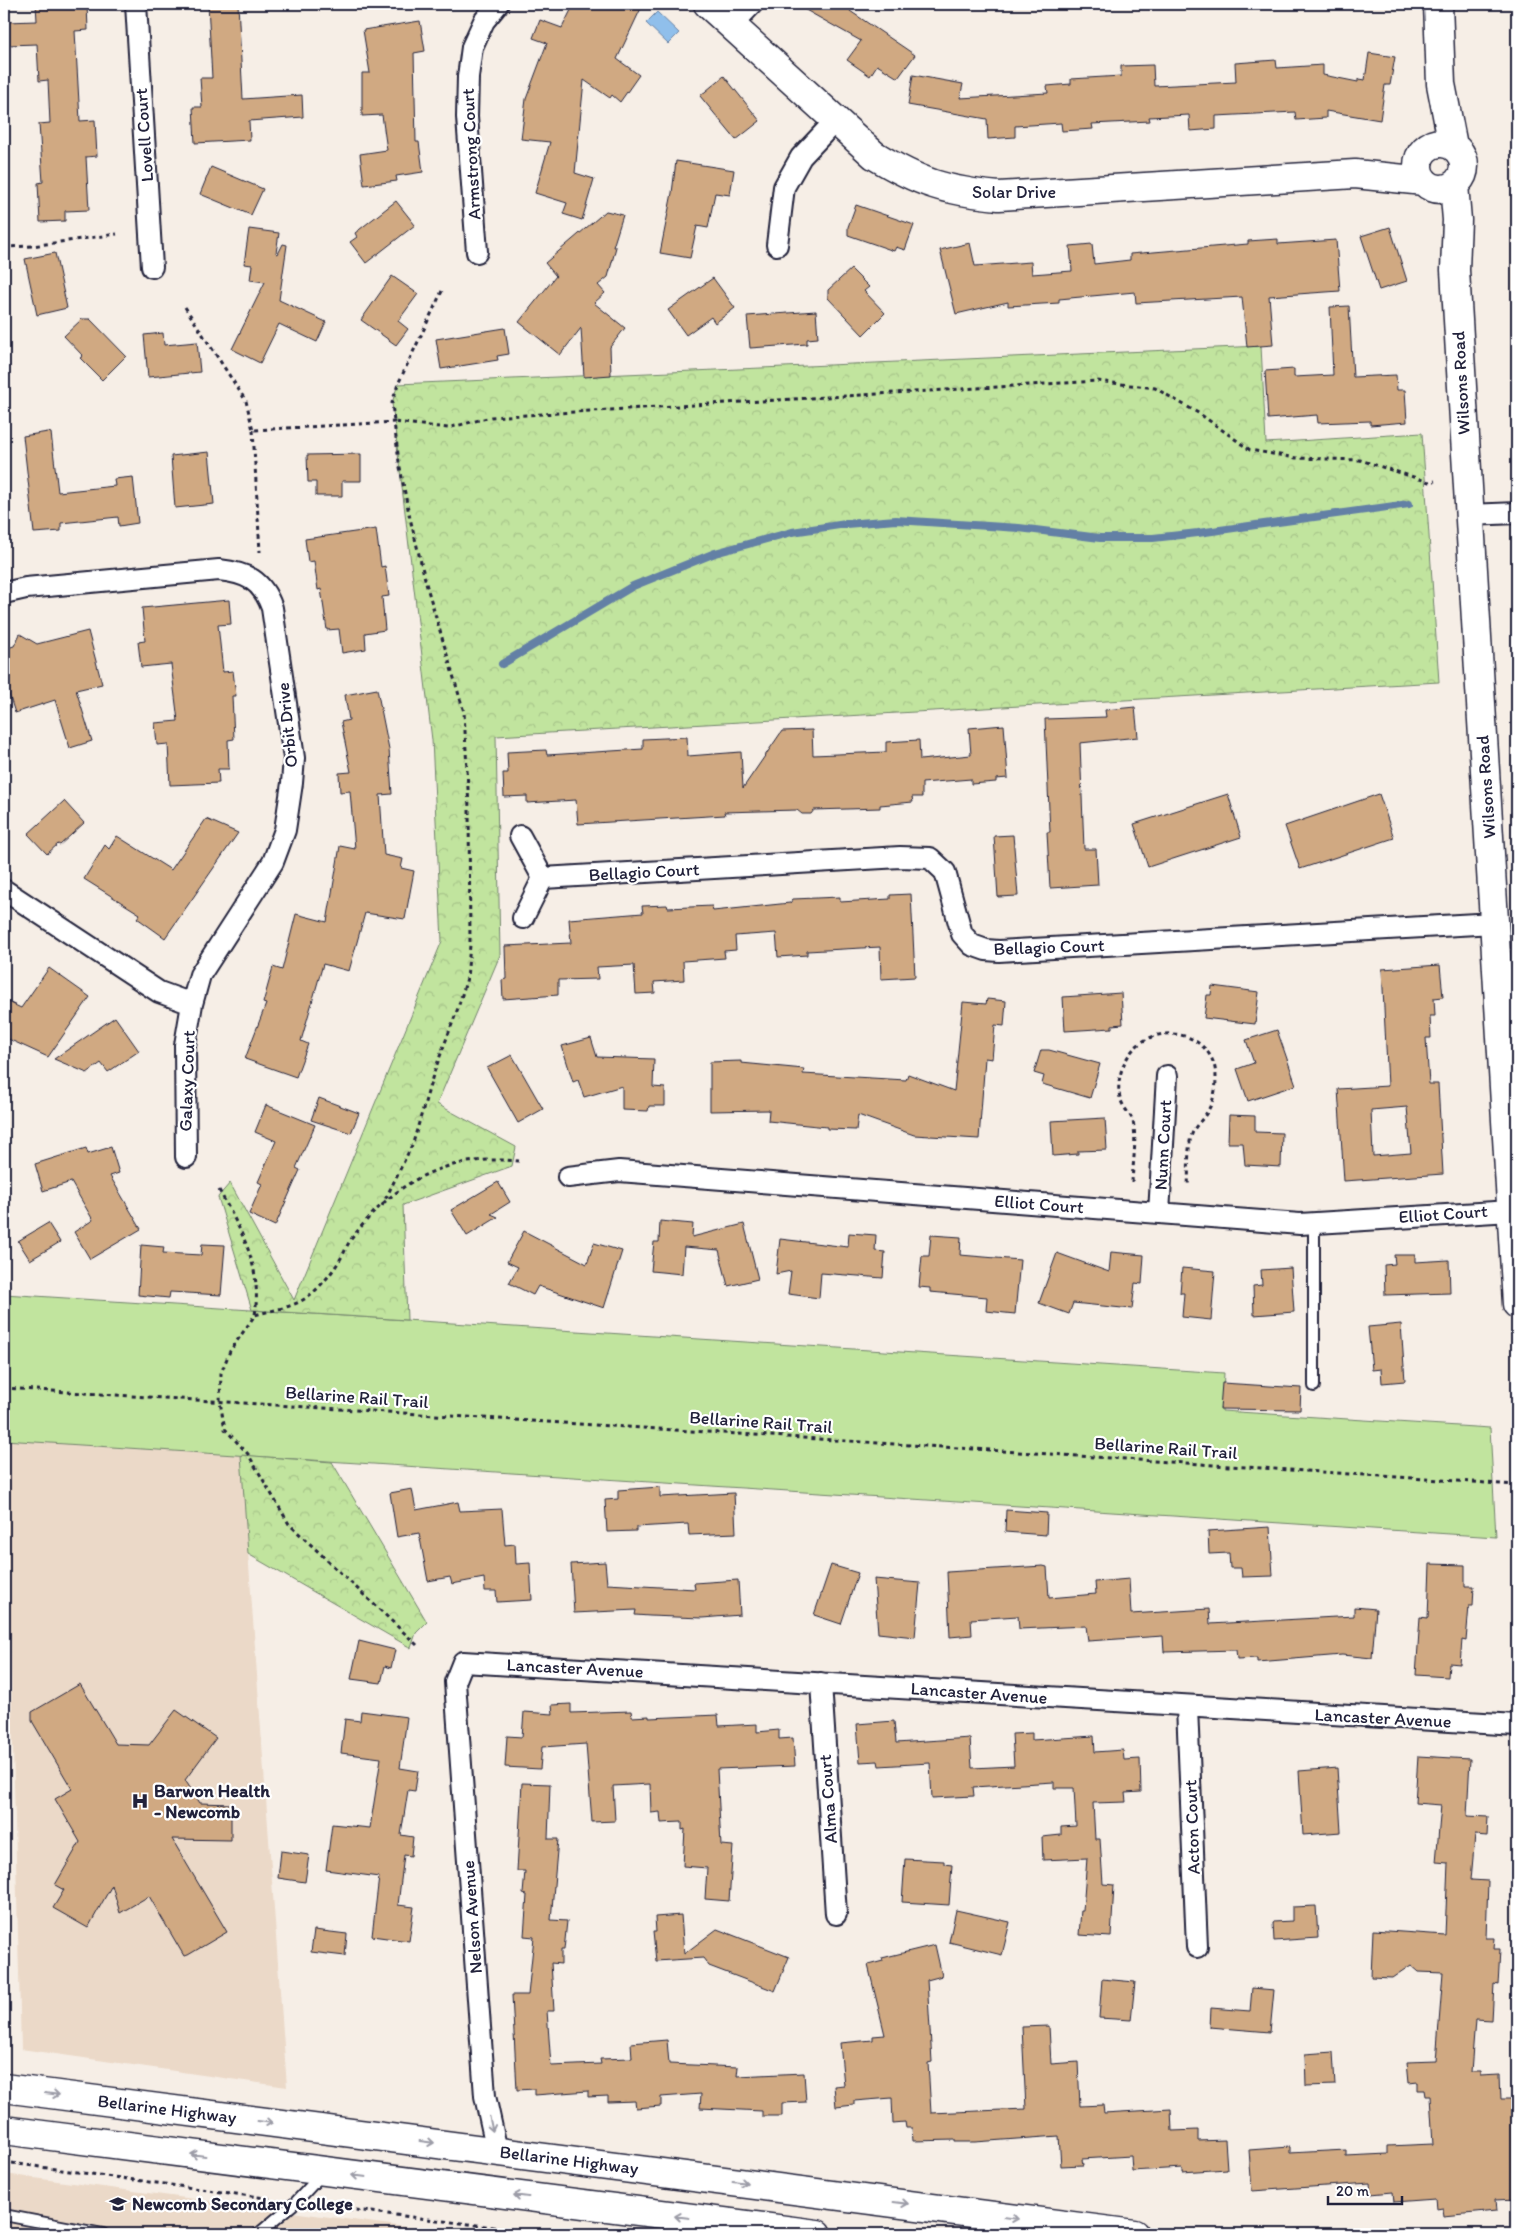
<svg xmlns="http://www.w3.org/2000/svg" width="1521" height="2238" viewBox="0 0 1521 2238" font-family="Itim,sans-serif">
	<defs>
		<pattern id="park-crowns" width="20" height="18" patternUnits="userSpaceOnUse" patternTransform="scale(1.25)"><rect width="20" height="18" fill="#c1e49e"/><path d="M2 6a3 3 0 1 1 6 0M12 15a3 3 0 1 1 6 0" fill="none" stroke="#a6c389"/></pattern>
	</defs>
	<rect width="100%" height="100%" fill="#f6eee6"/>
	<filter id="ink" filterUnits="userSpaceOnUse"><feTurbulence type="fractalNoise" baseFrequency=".02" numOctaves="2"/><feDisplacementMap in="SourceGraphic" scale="10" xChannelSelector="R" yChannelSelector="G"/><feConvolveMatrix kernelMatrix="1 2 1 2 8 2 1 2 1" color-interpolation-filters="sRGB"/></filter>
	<g filter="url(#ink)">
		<!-- built -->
		<path fill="#ebd9c8" d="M5 1440 241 1455 287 2087 21 2049Z
			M4 2174 459 2234H4Z"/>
		<!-- green -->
		<path fill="#c1e49e" stroke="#72836c" d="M4 1294 1224 1373 1222 1411 1490 1428 1496 1537 4 1440Z"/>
		<!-- park -->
		<path fill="url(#park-crowns)" stroke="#72836c" d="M1261 346 1266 443 1422 433 1439 682 496 736 500 955 437 1104 516 1147 512 1166 403 1205 407 1320 252 1310 218 1197 230 1183 294 1300 442 941 432 740 392 403 398 384Z
			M241 1455 332 1462 427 1622 416 1633 411 1648 248 1554Z"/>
		<!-- water -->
		<path fill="#90bfeb" stroke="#6480a5" d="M657 12 679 33 668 44 646 23Z"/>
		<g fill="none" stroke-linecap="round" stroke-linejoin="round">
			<!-- stream -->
			<path stroke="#6480a5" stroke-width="8" d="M502 664 633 586 715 553 792 532 846 524 896 520 1019 528 1100 538H1153L1198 533 1409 504"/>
		</g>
		<!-- building -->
		<path fill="#d0a982" stroke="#22223b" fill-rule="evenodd" d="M36 4H87L88 30 75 31 80 121 95 120 97 156 86 157 89 210 65 211V221L40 222 38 183 43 182 39 124 50 123 48 80 39 81 37 44 7 45 6 22 37 21Z
			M208 4H238L243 99 302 95 303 117 249 121 250 140 195 143 193 107H202L200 78H212Z
			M574 4H643L617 59 639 75 620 102 612 95 610 98 584 80 575 173 594 179 582 220 563 214 567 203 535 193 550 142 521 139 526 99 547 43 533 38 540 20 562 28Z
			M795 4H853L850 11 915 55 898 78 877 65 870 76 847 60 861 41Z
			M420 21 425 51 414 53 416 142H419L423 172 396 176 397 181 364 185 360 154 387 150 382 115 362 116V73H370L363 30Z
			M1369 53 1395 57 1390 85H1385L1380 120 1326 111V118L1296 120 1295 112 1216 116V129L1190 131 1189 115 1149 117 1150 121 1092 124 1093 129 1062 131 1061 123 1015 126V137L988 139 987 119 908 105 913 75 963 84 960 98 1048 93 1047 86 1071 84V79L1121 76V66L1153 65 1154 86 1236 82 1235 63 1276 60 1277 68 1323 65V75L1358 82V79L1365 80Z
			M724 76 760 121 736 140 700 96Z
			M676 161 734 170 730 195 715 193 708 228 697 226 690 258 660 253 672 193Z
			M211 167 263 189 251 215 200 194Z
			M396 201 415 225 366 263 350 242 357 237 355 233Z
			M856 205 914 225 905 250 896 247 894 251 848 235V227Z
			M606 211 623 215 613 247H616L608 277 598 285 605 293 594 303 625 328 610 347 611 375 584 377 581 328 560 355 519 322 556 276 545 263Z
			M1390 227 1407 281 1379 290 1361 236Z
			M249 229 279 233 276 253 278 254 283 244 287 245 279 300 326 322 317 342 279 324 260 363 232 349 265 282 250 280 252 265 244 264Z
			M1278 239V244L1336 240 1340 291 1269 296 1273 345 1247 347 1242 297 1136 303 1135 292 1059 299V303L1008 306V302L956 314 940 250 970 243 975 266 1031 262 1032 274 1072 271 1070 246 1092 244 1094 264 1130 260V254L1248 244V241Z
			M55 253 67 308 37 315 25 259Z
			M851 269 869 287 864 291 885 313 863 335 828 298V290Z
			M392 276 418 294 398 321 408 329 396 345 361 320Z
			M713 278 735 308 715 323 711 317 686 335 668 310Z
			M1349 306 1353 377 1396 375 1397 390H1405L1407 422 1370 425V421L1318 423 1317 415 1268 419 1265 371 1294 369V377L1333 375 1330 307Z
			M816 311 818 338 807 339V344L750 348 747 316Z
			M82 319H90L126 356 102 380 80 358 83 356 64 336Z
			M505 328 509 354 497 356 498 360 441 369 436 339Z
			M163 333 164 345 197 342 200 372 148 377 144 335Z
			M48 432 51 433 58 492 115 486 114 479 133 477 138 523 119 526 118 517 61 523V531L34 533 23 436Z
			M209 452 214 504 175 508 171 456Z
			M361 454V481H342V496H316V482H308L307 455Z
			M376 529 381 567 385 566 389 596 382 597 385 630 365 633 366 649 342 653 339 629 327 630 321 589 318 590 314 561 308 562 305 539Z
			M229 600 231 624 218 625 223 672 233 671 236 696H232L234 739 228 740 229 769H218L219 783 170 785 168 744 157 745 155 723 178 721 171 664 141 667 138 642 145 641 142 608Z
			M88 631 102 684 76 690 92 741 70 748 55 700 15 713 4 679V649L14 646 20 634 37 644Z
			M377 689 389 749 392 794 380 795 384 855 403 859 401 868 414 871 405 919 365 913 349 971 323 964 301 1041 308 1044 296 1077 245 1059 266 1004 263 1003 273 967 282 970 296 914 327 922 340 846 355 849 350 791 340 792 339 773 351 772 341 722 349 720 345 695Z
			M1135 707 1138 737 1080 743 1084 849H1096L1098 885 1050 888 1047 832H1050L1045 719 1106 717 1105 710Z
			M1004 725 1008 778 996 779V782L971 784V779L922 783V797H912L913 802 880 805V808L814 810 811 814H802L797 810 724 812 725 815 578 824 576 800 527 803V796L504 797 503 773H508L507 752 546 750 547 755 643 749V739L687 737 688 756 741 752 743 788 782 731 812 730 813 755 886 752V742L919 740 920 760 971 755 969 728Z
			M1228 794 1241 837 1148 867 1134 824Z
			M1379 794 1394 838 1300 869 1285 826Z
			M64 801 84 823 60 845 58 844 47 854 28 834Z
			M206 819 238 833 165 938 137 918 140 914 84 879 105 845 109 849 117 836 171 870Z
			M1013 835 1018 896 998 897 994 836Z
			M911 894 915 977 881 979 880 947 807 951V955L778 957 776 933 735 936 736 950 724 951 725 958 683 961 684 980 654 982 655 993 636 994 634 965 597 967 598 979 558 980V995L503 999 502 980 506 979 505 946 571 943 569 919 643 913 642 906 667 905 668 908 712 906 713 911 790 903 793 899 840 897V902L890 899V895Z
			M1440 965 1443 997 1434 998 1435 1016H1430L1431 1038H1426L1429 1084H1438L1443 1174 1344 1181 1338 1089 1388 1086 1382 969ZM1407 1107 1411 1153 1373 1156 1371 1110Z
			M49 968 90 997 48 1057 4 1037V1000L21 1008Z
			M1212 986 1259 992 1255 1024 1204 1018 1207 995H1211Z
			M1121 993 1123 1024 1112 1025V1028L1065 1031 1063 997Z
			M987 999 1006 1001 1004 1026 995 1025 992 1059 985 1058 979 1139 914 1135 858 1115 856 1130 827 1129V1127L768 1121 769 1110 710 1111V1062L741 1061V1063L804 1069 803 1074 906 1080 908 1074 954 1091 963 1002 986 1004Z
			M115 1017 139 1051 108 1072 101 1063 87 1073 54 1059Z
			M1277 1030 1296 1085 1248 1101 1237 1069 1254 1063 1246 1040Z
			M591 1038 597 1057 654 1059 653 1087 665 1088V1106H649L648 1111 622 1110V1086L584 1097 578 1080 573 1082 562 1046Z
			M1041 1050H1049L1100 1064 1090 1098 1042 1084 1044 1076 1034 1073Z
			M512 1055 543 1109 518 1123 487 1068Z
			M319 1098 359 1113 351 1133 311 1120Z
			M266 1105 315 1125 296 1168 300 1170 275 1226 249 1214 262 1184 258 1182 276 1141 255 1132Z
			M1229 1115 1255 1116V1132L1282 1133 1281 1167 1245 1165 1243 1143H1228Z
			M1105 1118 1107 1150 1078 1151V1154L1053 1156 1051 1121Z
			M111 1147 119 1173 110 1176 141 1229 90 1259 74 1232 93 1220 71 1182 43 1191 35 1164 86 1148 88 1154Z
			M498 1182 510 1202 491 1214 498 1217 467 1236 451 1210Z
			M660 1221 693 1224 692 1237 744 1224 758 1279 728 1286 719 1250 684 1247 682 1274 651 1271 654 1242H659Z
			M48 1223 60 1242 30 1260 18 1241Z
			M524 1231 587 1264 594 1243 622 1251 604 1308 538 1286 533 1295 509 1283 518 1267 507 1262Z
			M849 1233 876 1235 875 1251 885 1252 883 1278 821 1273 819 1298 788 1294 791 1271 776 1274 780 1239 848 1247Z
			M931 1235 961 1237 960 1255 1020 1260 1015 1314 986 1311 987 1297 930 1292V1288L919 1287 922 1256H929Z
			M202 1244 225 1245 221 1295 170 1292 169 1298 138 1295 141 1245 164 1247 163 1253 201 1255Z
			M1111 1252 1144 1255 1142 1284 1135 1283 1132 1309 1073 1303 1069 1314 1039 1303 1057 1253 1109 1272Z
			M1394 1255H1415V1262L1449 1260 1450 1293 1385 1295 1384 1265 1395 1264Z
			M1182 1268 1215 1271 1211 1320 1182 1317 1184 1293H1180Z
			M1291 1268 1294 1312 1254 1315 1253 1286 1262 1285 1261 1270Z
			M1401 1324 1405 1381 1382 1383 1381 1369 1372 1370 1368 1327Z
			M1222 1383 1301 1388 1300 1410 1220 1409Z
			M660 1487V1497L734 1493 736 1533 689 1535 688 1524 636 1527V1531L607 1532 605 1500 618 1499V1490Z
			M412 1489 416 1510 458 1502 460 1511 502 1509 505 1545 515 1544 516 1564 530 1563 532 1600 497 1602 496 1591H485L484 1578 452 1584 450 1577 428 1581 419 1533 397 1537 390 1493Z
			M1006 1510 1047 1513 1046 1535 1005 1532Z
			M1270 1527 1273 1576 1242 1577 1241 1568H1230L1229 1553 1209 1554 1208 1531Z
			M605 1562 607 1584 695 1589 694 1583 738 1580 740 1615 702 1618 650 1616 635 1615 636 1610 574 1613 571 1564Z
			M1430 1564 1465 1565V1586H1474L1473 1606H1469L1466 1641 1462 1640 1460 1664 1449 1663 1448 1677 1416 1675 1420 1617 1428 1618Z
			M831 1565 858 1573 841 1624 814 1615Z
			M1043 1566 1047 1567 1049 1598 1096 1594 1095 1582 1129 1579 1131 1614 1209 1609 1210 1624 1354 1616V1607L1376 1609 1372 1658 1342 1655 1257 1662V1658L1237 1659 1236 1650 1164 1652 1163 1636 1088 1641 1086 1626 1019 1629 1018 1616 971 1619 972 1635 950 1637 947 1572Z
			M874 1579 920 1583 915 1637 878 1633Z
			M359 1641 395 1650 391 1668 385 1666 381 1683 351 1679Z
			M80 1684 116 1744 149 1745 176 1710 216 1738 185 1780 200 1803 231 1804V1840L172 1839 227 1932 188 1955 184 1956 149 1896 120 1913 112 1885 88 1928 53 1908 64 1890 55 1885 80 1842 55 1799 72 1789 32 1721V1712Z
			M571 1704V1713L631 1711 632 1717 649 1716V1718L718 1715 719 1726 757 1724V1732L779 1730V1739L793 1738 795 1766 717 1769 721 1845 733 1846 729 1901 705 1899 707 1868 683 1866 685 1829 682 1830V1822L661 1823 660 1812 651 1813 650 1784 613 1786 615 1821 592 1822 586 1744 542 1747 540 1769 505 1767 507 1736 522 1737 524 1712 553 1714 552 1705Z
			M361 1711 407 1717 400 1768 418 1771 415 1791 408 1790 401 1835 413 1837 411 1856 404 1855 398 1905 414 1907 409 1941 372 1936 379 1877 326 1870 332 1824 370 1828 381 1758 341 1753 345 1719 360 1721Z
			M894 1721 896 1743 970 1738 972 1768 1014 1766 1012 1734 1032 1733V1740L1094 1736 1095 1752 1123 1750 1124 1760 1140 1759 1141 1792 1125 1793 1126 1802 1093 1803 1095 1839H1100L1103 1884 1114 1885 1111 1937 1079 1935 1081 1910H1083L1087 1858 1043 1860 1042 1837 1061 1835V1827L1076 1826 1074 1788H1054V1782L973 1787 974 1796 932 1798 930 1763 879 1766 878 1761 860 1762 857 1724Z
			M1418 1756 1470 1759 1467 1816 1488 1817 1487 1836 1475 1835 1471 1880 1488 1881 1486 1938H1495L1494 1949H1500L1498 1985 1494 1984 1492 2020 1475 2019 1471 2072H1480V2076L1500 2075 1501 2099H1515L1517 2125V2199L1495 2200 1496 2211 1444 2216 1443 2208 1436 2209 1435 2199 1394 2202 1393 2192 1371 2194 1370 2183 1252 2191 1249 2150 1290 2147V2153L1346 2150V2156L1388 2154V2146L1433 2144 1430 2096H1426L1425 2090H1418V2082L1409 2083 1407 2062 1436 2061 1443 1973 1419 1972 1411 1965 1392 1978 1371 1977 1373 1930 1445 1935 1448 1863 1436 1862 1441 1805 1415 1803Z
			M1337 1768 1341 1832 1303 1835 1299 1771Z
			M522 1783 550 1784 548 1839H558L551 1920 567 1921 564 1950H561V1964L551 1963 554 2011H547L551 2066 601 2064 600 2059 632 2058 631 2043 667 2040 669 2064 738 2067 737 2076 804 2073 806 2102 782 2103V2116H762V2111L700 2108 701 2094 661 2097V2106L636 2108 635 2101 608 2102V2096L588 2097V2091L535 2095V2089L517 2090 512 1995H528L534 1937 524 1936 527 1895 523 1894 525 1871H517Z
			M281 1851 309 1855 305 1882 278 1878Z
			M905 1859 944 1861V1864L952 1865 949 1905 902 1902Z
			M1316 1906 1318 1938 1274 1941 1273 1922 1292 1921V1907Z
			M956 1910 1010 1922 1002 1955 949 1942Z
			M681 1915 684 1954 717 1929 789 1957 775 1991 709 1966 703 1958 656 1961 653 1932H656L655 1917Z
			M314 1930 347 1934 345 1956 311 1952Z
			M935 1945 942 1976 927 1980 932 2062 928 2063 931 2113 1026 2109 1022 2027 1049 2026 1051 2064 1078 2062 1080 2106 1103 2105 1104 2113 1171 2109 1172 2131 1198 2130V2141L1225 2140 1227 2169 1182 2172V2168L1132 2171 1131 2156 1082 2159 1083 2165 1061 2166 1059 2136 975 2142H955V2140L913 2141 912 2128H906L905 2122 893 2123 892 2098 854 2101V2105L836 2107 834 2086 844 2085 840 2043 873 2040V2036L885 2035 868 1965 883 1961 882 1958Z
			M1102 1979 1135 1982 1131 2020 1099 2018Z
			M1252 1988 1274 1990 1270 2032 1210 2027 1211 2008 1250 2011Z
			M1333 2052 1335 2085 1306 2086 1305 2054Z"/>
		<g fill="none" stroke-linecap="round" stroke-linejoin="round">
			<!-- lane casing -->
			<g stroke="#22223b" stroke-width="14">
				<path id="lane" d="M1314 1223V1386
					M4 2215 103 2234
					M258 2234 296 2202 322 2174"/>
			</g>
			<!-- street casing -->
			<g stroke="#22223b" stroke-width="24">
				<path id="street" d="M136 4 152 267
					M732 25 752 4
					M777 245 784 187 801 157 836 120
					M477 252 467 117 468 77 472 47 484 21 498 4
					M1469 515 1517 513
					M4 593 26 588 219 570C247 573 262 580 272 608L294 758 292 783 285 830 273 862 200 975 192 1004 185 1045 186 1157
					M520 836 543 878 523 918
					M543 878 900 857 930 858 945 872 962 934 972 945 986 950 999 951 1494 923
					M4 890 159 992 192 1004
					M568 1177 619 1171 1300 1224 1511 1211
					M1159 1213 1167 1076
					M821 1683 836 1914
					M1187 1707 1197 1947
					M497 2151 485 2096 455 1682 463 1662 1517 1725"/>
			</g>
			<!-- secondary casing -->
			<g stroke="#22223b" stroke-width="31">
				<path id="secondary" d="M708 4 874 155C920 183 946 191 999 196L1355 174 1424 181
					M1438 4 1441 84 1453 146
					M1418 166a23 23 0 1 1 46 0a23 23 0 1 1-46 0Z
					M1454 185 1457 220 1455 270 1517 1304"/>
			</g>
			<!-- highway casing -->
			<g stroke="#22223b" stroke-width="31">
				<path id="highway" d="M4 2088 1134 2234
					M4 2130 817 2234"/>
			</g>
			<!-- path -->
			<path stroke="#22223b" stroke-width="3" stroke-dasharray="4 4" stroke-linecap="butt" d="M4 247 32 246 117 234
				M442 291 398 384 392 403 394 422 448 428 491 417 1097 381 1155 388 1200 414 1250 450 1296 458 1360 460 1429 482 1435 481
				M185 307 246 401 253 430 394 422 399 462 409 514 427 587 464 712 469 808 470 945 467 978 458 1008 433 1075 413 1143 382 1206
				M253 430 260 552
				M1132 1182C1133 1162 1137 1141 1133 1121 1131 1115 1126 1111 1123 1105 1117 1094 1118 1081 1122 1069 1141 1014 1217 1028 1216 1079 1216 1090 1213 1103 1207 1112 1203 1120 1195 1125 1192 1134 1187 1146 1189 1173 1188 1187
				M219 1190C242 1233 262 1265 255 1315
				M4 1388 928 1446 1517 1485
				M417 1645 289 1524 248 1454 225 1429 220 1402 221 1373 230 1351 255 1315C272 1310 291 1308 306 1298 320 1288 332 1273 341 1258 345 1252 347 1244 352 1238 396 1180 446 1154 519 1161
				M4 2162 273 2199
				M316 2205 548 2234"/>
			<!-- lane -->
			<use href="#lane" stroke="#fff" stroke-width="10"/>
			<!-- street -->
			<use href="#street" stroke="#fff" stroke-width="20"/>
			<!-- secondary -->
			<use href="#secondary" stroke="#fff" stroke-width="28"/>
			<!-- highway -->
			<use href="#highway" stroke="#fff" stroke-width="28"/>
		</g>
		<!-- one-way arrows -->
		<defs><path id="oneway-shaft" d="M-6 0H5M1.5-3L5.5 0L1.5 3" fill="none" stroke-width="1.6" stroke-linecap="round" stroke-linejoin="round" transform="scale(1.25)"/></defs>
		<g stroke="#9c9ca7">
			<use href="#oneway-shaft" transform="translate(52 2094) rotate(7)"/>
			<use href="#oneway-shaft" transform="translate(265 2122) rotate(7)"/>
			<use href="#oneway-shaft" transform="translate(491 2124) rotate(78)"/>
			<use href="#oneway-shaft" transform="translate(427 2142) rotate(7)"/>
			<use href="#oneway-shaft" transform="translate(198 2155) rotate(-173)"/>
			<use href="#oneway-shaft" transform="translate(359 2176) rotate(-173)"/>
			<use href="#oneway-shaft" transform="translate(740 2182) rotate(7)"/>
			<use href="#oneway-shaft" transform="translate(521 2196) rotate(-173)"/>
			<use href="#oneway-shaft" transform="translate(901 2203) rotate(7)"/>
			<use href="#oneway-shaft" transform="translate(682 2217) rotate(-173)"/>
			<use href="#oneway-shaft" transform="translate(1011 2218) rotate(8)"/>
		</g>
	</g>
	<!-- icons -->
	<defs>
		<g id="hospital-bare" transform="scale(1.35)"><path d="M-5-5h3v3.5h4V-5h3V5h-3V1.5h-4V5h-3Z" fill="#22223b" stroke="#fff" stroke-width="2.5" paint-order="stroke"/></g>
		<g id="school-bare" transform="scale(1.35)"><path d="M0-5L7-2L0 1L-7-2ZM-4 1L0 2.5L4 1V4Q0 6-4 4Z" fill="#22223b" stroke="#fff" stroke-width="2.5" paint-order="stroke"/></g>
	</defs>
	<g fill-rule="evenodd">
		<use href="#hospital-bare" x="140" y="1801"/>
		<use href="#school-bare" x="118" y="2204"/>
	</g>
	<g text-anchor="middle" stroke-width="4.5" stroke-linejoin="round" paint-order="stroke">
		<!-- street labels -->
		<g font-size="18" fill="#22223b" stroke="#fff">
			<text transform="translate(144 135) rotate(-94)" y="6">Lovell Court</text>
			<text transform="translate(471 154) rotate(-93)" y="6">Armstrong Court</text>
			<text x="1014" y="198">Solar Drive</text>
			<text transform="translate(1461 383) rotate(-93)" y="6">Wilsons Road</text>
			<text transform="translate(287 725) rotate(-96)" y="6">Orbit Drive</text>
			<text transform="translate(1486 787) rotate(-94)" y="6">Wilsons Road</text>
			<text transform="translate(644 872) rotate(-3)" y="6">Bellagio Court</text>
			<text transform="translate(1049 947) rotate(-2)" y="6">Bellagio Court</text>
			<text transform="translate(187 1081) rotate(-88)" y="6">Galaxy Court</text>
			<text transform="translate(1163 1145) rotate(-87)" y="6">Nunn Court</text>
			<text transform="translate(1039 1204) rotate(4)" y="6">Elliot Court</text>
			<text transform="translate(1443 1214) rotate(-4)" y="6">Elliot Court</text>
			<text transform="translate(357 1397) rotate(4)" y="6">Bellarine Rail Trail</text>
			<text transform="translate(761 1422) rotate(4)" y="6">Bellarine Rail Trail</text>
			<text transform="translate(1166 1448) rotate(4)" y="6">Bellarine Rail Trail</text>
			<text transform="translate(575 1668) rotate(3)" y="6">Lancaster Avenue</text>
			<text transform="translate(979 1693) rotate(4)" y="6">Lancaster Avenue</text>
			<text transform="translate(1383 1718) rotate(3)" y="6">Lancaster Avenue</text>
			<text transform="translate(828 1799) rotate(-94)" y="6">Alma Court</text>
			<text transform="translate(1192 1827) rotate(-92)" y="6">Acton Court</text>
			<text transform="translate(472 1917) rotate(-94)" y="6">Nelson Avenue</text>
			<text transform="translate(167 2109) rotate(7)" y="6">Bellarine Highway</text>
			<text transform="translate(569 2160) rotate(7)" y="6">Bellarine Highway</text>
		</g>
		<!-- poi labels -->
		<g font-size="18" font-weight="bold" fill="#22223b" stroke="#fff" text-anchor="start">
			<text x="154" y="1797">Barwon Health<tspan x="154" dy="21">- Newcomb</tspan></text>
			<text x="132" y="2210">Newcomb Secondary College</text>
		</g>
	</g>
	<!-- margin -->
	<rect width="1521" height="2238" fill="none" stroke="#fff" stroke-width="20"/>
	<rect x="10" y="10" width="1501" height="2218" fill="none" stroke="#22223b" stroke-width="2" filter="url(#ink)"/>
	<!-- scale -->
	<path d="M1328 2196v8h74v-8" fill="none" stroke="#22223b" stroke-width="2.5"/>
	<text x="1336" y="2196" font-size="15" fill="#22223b" stroke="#ffffff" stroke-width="4" paint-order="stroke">20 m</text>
</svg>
